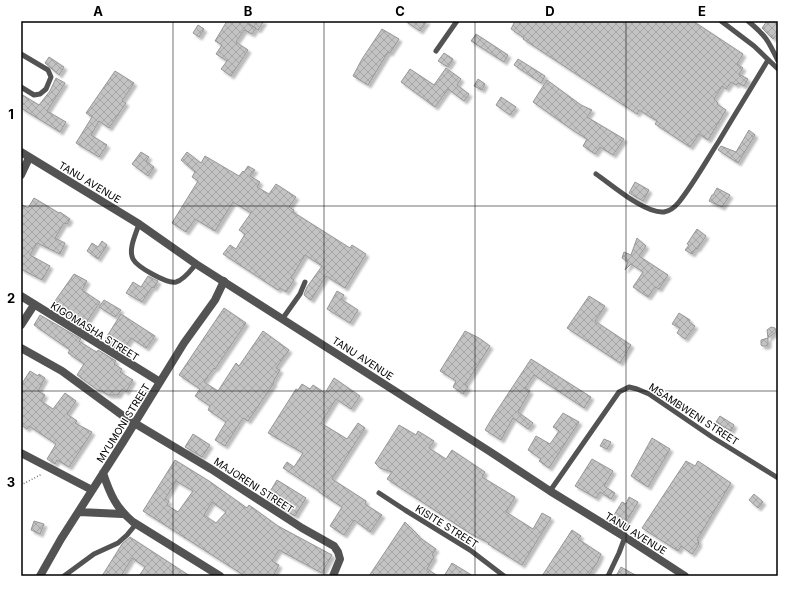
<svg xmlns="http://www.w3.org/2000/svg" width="799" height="597" viewBox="0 0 799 597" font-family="Inter,sans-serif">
	<defs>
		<pattern id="building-cross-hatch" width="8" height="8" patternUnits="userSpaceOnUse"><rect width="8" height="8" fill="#c3c3c3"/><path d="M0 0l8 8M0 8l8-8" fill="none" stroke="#a6a6a6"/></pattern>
		<filter id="shadow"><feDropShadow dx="3" dy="3" stdDeviation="1" flood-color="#0004"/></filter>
	</defs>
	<rect width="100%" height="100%" fill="#fff"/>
	<!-- building -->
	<path fill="url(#building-cross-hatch)" stroke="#979797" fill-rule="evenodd" filter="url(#shadow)" d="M227 21H264L258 30 249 24 256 28 252 34 244 30 236 42 248 50 231 76 221 69 227 61 216 54 222 45 215 41Z
		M405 21H427L420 31Z
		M515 21H693L743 54 737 64 743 68 739 74 748 79 744 86 738 83 736 85 731 82 726 89 722 86 714 99 718 103 717 104 726 110 708 140 699 134 690 147 655 124 657 121 639 110 637 114 523 39 524 38 511 29Z
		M767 21H772L778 25V33L773 39 762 28Z
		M198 25 204 29 199 37 193 33Z
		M382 29 399 39 390 53 388 52 368 85 353 76 362 59Z
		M476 34 508 55 504 62 471 41Z
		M444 53 453 59 448 67 438 61Z
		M49 57 64 67 59 75 45 63Z
		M518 59 545 76 541 83 514 65Z
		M446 68 461 79 457 85 469 94 464 101 448 89 435 107 401 82 410 69 434 85Z
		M115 71 134 83 122 101 126 103 109 128 99 121 91 135 107 145 99 157 76 143 92 117 86 113Z
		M56 78 65 83 47 111 66 122 60 132 21 108V94L39 105 50 91Z
		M478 79 485 84 482 90 474 86Z
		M547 80 581 105 592 110 587 117 624 139 613 155 600 147 595 154 583 146 587 139 574 131 533 102Z
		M501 97 516 107 510 115 496 105Z
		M749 130 755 135 738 163 718 150 721 146 736 152Z
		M141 152 149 157 146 161 154 167 148 176 132 164Z
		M187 152 201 163 205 156 239 176 243 171 244 172 248 166 255 170 250 176 260 182 257 187 269 194 276 184 296 197 289 207 294 210 293 212 350 248 352 245 366 254 345 288 326 276 311 300 305 296 304 294 307 287 322 266 305 255 291 278 294 280 286 292 280 288 278 290 223 254 230 245 236 249 245 234 239 230 251 213 233 202 215 231 195 219 186 232 172 223 198 181 192 177 195 172 181 160Z
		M635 182 649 190 643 201 629 193Z
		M717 188 730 195 722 207 709 201 712 195H713Z
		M34 198 59 213 60 212 70 219 67 224 64 223 55 238 65 243 60 254 37 243 30 255 50 266 42 280 21 269V204L28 208Z
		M697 229 706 236 697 249 696 248 692 254 685 250 689 245 687 244Z
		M637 238 646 246 639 256 668 275 659 289 655 287 648 297 633 287 643 272 631 264 625 270 628 262 622 258 624 252 631 255Z
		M102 241 107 245 98 259 87 251 92 243 98 247Z
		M74 274 87 281 82 290 100 302 86 323 91 327 88 331 66 317 70 312 55 301Z
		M148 276 158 281 154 288 152 287 142 302 126 293 133 282 141 287Z
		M337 291 344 295 341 299 358 310 350 323 327 309Z
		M589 296 605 306 595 321 631 345 620 363 567 328Z
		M104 300 121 310 115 317 99 307Z
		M224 308 246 323 215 369 214 368 204 382 218 391 236 363 239 366 263 331 289 350 276 368 280 370 273 382 274 383 248 421 243 418 225 446 215 440 226 422 208 410 210 406 195 396 200 389 179 375Z
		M679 313 690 320 689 322 695 326 685 339 677 333 680 328 672 324Z
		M121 314 155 336 146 348 131 338 122 352 104 341Z
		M40 315 81 339 79 341 93 350 97 352 98 350 116 361 114 364 122 369 120 372 133 380 126 392 122 389 118 395H108L100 390 99 391 77 375 84 364 68 353 70 350 34 325Z
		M771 327 775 328 776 332 768 338 767 330Z
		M465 331 479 338 490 346 465 385 468 387 463 394 453 387 456 381 440 371Z
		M768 338V345L766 346H762L761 345V340Z
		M531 359 591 397 584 408 534 375 525 388 530 391 518 412 533 423 528 429 513 418 501 440 485 430 494 415Z
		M30 371 38 376 39 374 45 378 38 391 45 395 41 401 53 409 65 393 76 401 67 414 77 421 75 423 92 432 69 467 57 460 55 464 47 459 56 444 29 426 27 429 21 425V385Z
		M334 378 360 396 351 409 336 399 321 423 347 439 358 423 365 428 332 479 366 501 365 504 382 515 370 532 354 520 344 535 330 526 342 507 319 492V491L283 468 287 462 294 467 303 453 268 433 296 389 298 390 302 384 310 389 313 385 325 393Z
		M563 413 579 422 549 468 539 461 541 459 528 450 536 436 550 444 559 431 553 427Z
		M720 416 734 425 731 431 716 422Z
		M399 425 416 435 418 431 434 441 429 448 446 459 452 450 485 472 482 477 515 497 506 512 533 529 542 513 551 518 522 565 488 544 489 543 471 534 387 479 392 472 380 468 375 463Z
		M193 434 210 445 202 457 185 447Z
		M652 438 670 449 648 487 631 476Z
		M604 439 611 442 607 449 600 446Z
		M592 459 613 471 604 486 615 493 611 499 600 492 596 498 575 486Z
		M175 460 209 481 247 508 249 505 278 526 332 555 322 573 279 550 272 561 279 565 273 576H245L143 511ZM176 481 193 491 178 512 167 505 169 501 165 499ZM212 502 226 512 216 523 204 515Z
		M686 461 695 466 698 461 731 483 697 540 699 541 698 544H699L692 554 681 546 678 551 642 528Z
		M277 480 306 498 295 516 266 498Z
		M754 494 763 502 758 508 749 500Z
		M629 497 638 502 622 529 613 523 617 517 614 515 622 502 626 504Z
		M34 521 44 524 40 534 31 530Z
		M405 522 419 536V537L436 549 432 555 434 557 427 569 438 576H369Z
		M572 530 581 536 578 539 601 554 597 563 588 576H542Z
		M130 537 190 576H139L145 567 132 558 121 576H102L122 544Z
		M452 563 473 576H444Z
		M621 567 637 576H616Z"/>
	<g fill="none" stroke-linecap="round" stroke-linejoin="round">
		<!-- path -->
		<path stroke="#757575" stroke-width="1.5" stroke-dasharray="1 2" stroke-linecap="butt" d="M21 485 42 474"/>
		<!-- service -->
		<path stroke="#535353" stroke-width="5" d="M721 21 754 46 778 69
			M748 21C766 36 768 40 778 61
			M436 51 457 21
			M21 54 48 70 51 77 46 89 40 94 34 95 21 87
			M596 174C612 185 645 214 664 212 670 211 675 207 679 202 694 183 706 161 719 141 735 114 752 87 768 60
			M139 224C136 234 128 249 133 259 137 267 167 284 176 282 184 280 191 270 196 264
			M283 318 300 294 305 282
			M550 491 619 392 629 387 637 389 649 394 712 437 778 478
			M379 493 405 510 470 550 504 576
			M64 576 94 554 118 543 127 535 136 524
			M608 576 619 553 625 537"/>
		<!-- minor -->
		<path stroke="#535353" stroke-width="8" d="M21 175 29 158
			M21 296 160 382
			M21 325 34 305
			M21 348 62 371 126 418 211 469 302 528 334 546 338 552 340 559 333 576
			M21 453 92 490
			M103 473C110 494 116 508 133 522L220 576
			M79 512 122 514
			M40 576 61 539 123 442 184 343 215 300 224 281"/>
		<!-- tertiary -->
		<path stroke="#535353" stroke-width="8" d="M21 152 139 224 196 264 489 451 550 491 625 537 685 576"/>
	</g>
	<!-- grid -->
	<path fill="none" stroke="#000" stroke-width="1" stroke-opacity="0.55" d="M173 21V576M324 21V576M475 21V576M626 21V576M21 206H778M21 391H778"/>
	<g text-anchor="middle" stroke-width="3" stroke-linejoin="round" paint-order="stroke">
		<!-- street labels -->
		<g font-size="10" fill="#000" stroke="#fff">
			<text transform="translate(90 182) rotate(31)" y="4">TANU AVENUE</text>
			<text transform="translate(95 331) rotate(32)" y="4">KIGOMASHA STREET</text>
			<text transform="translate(363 358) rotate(33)" y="4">TANU AVENUE</text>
			<text transform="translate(694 414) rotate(33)" y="4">MSAMBWENI STREET</text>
			<text transform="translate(123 423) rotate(-58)" y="4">MYUMONI STREET</text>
			<text transform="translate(254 485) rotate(33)" y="4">MAJORENI STREET</text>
			<text transform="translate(447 526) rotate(32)" y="4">KISITE STREET</text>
			<text transform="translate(636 533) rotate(32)" y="4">TANU AVENUE</text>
		</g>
	</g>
	<!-- border -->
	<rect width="799" height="597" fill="none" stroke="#ffffff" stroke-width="44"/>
	<rect x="22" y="22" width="755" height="553" fill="none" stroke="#000" stroke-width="1.5"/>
	<g font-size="13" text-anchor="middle" font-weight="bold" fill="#000">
		<text x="98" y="16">A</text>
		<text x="248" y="16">B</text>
		<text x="400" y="16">C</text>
		<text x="550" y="16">D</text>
		<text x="702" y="16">E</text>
		<text x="11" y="119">1</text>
		<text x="11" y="303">2</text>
		<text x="11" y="487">3</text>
	</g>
</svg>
